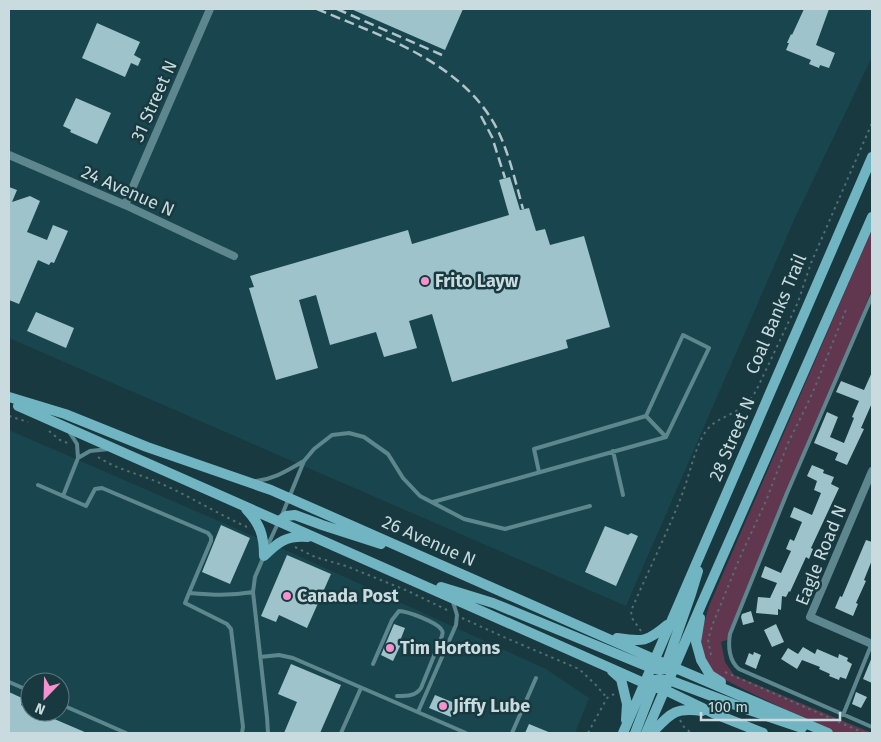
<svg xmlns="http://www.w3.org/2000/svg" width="881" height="742" viewBox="0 0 881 742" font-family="'Fira Sans',sans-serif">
	<rect width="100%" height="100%" fill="#17393f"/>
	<!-- built -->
	<path fill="#19464e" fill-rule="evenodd" d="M9 9H872V57L794 220 626 606 9 338Z
		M9 430 290 552 546 669 589 698 575 733H9ZM30 682H60V712H30Z"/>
	<!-- green -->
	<path fill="#60374f" d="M872 229V289L837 379 758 565 729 639 721 642 725 662 734 675 872 733H834L743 689 712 673 706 662 699 642 709 606Z"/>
	<!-- building -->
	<path fill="#9ec3ca" d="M351 9H463L445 50Z
		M804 9H829L816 45 835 53 829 68 820 65 819 68 809 64 811 60 786 50 789 43H787L791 34 792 35Z
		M97 23 140 42 134 55 141 59 138 66 131 63 125 77 82 58Z
		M76 98 111 113 97 144 70 132 71 130 63 126Z
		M510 177 520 210 529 208 536 231 545 229 550 245 584 236 610 327 566 340 568 348 452 382 432 314 409 321 417 348 384 357 376 332 330 345 316 295 299 300 318 368 276 380 249 288 254 287 250 276 408 230 412 244 509 215 499 180Z
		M9 187 17 190 12 202 30 196 40 201 27 232 47 240 53 225 68 231 54 263 51 262 49 265 38 260 19 304 9 300Z
		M36 312 74 328 66 348 27 331Z
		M872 372V403L861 428 864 429 847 465 835 460 838 453 814 443 827 412 838 417 830 437 844 443 854 418 852 417 859 401 836 392 841 381 864 390Z
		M812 465 824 470 823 473 834 477 831 484 839 488 811 548 813 549 809 559 806 557 790 592 789 591 786 597 782 596 781 610 778 609V615L756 613 758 597 770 598 777 583 761 577 765 566 781 573 791 551 786 549 790 539 794 541 802 522 790 517 794 507 812 515 821 493 814 490 817 481 807 476Z
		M221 525 250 538 230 584 202 572Z
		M605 526 628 535 631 533 638 536 616 586 585 572Z
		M866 540 872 542V560L864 580 866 581 856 603 858 604 853 616 835 608 840 596 842 597Z
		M287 555 331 574 307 628 279 615 276 622 261 616Z
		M751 611 754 622 743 625 741 617 742 614Z
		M394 624 405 628 400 641 402 642 393 661 381 655Z
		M776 624 784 642 772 647 764 630Z
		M803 647 815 654 817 649 838 658 839 654 848 658 847 661 852 664 846 679 840 677 839 680 829 676 830 674 819 669 820 667 802 660 797 669 781 659 788 648 798 654Z
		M754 652 761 655 756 669 745 664 749 653 753 655Z
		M872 657V683L863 679Z
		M291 664 341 685 320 733H284L297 702 278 694Z
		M9 692 22 698 21 699 23 700 21 705 30 709V712H38L87 733H9Z
		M856 692 867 697 861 708 852 704Z
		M435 695 457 704 451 717 429 708Z
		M529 724 551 733H525Z"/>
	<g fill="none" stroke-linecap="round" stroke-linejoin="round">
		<!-- path -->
		<path stroke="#526e74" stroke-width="2" stroke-dasharray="2.5 4" stroke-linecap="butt" d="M9 416 28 422
			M49 431 60 440 70 444
			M98 457C117 470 141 474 162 484 191 497 218 514 247 527
			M295 547 315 557 346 566 408 591 449 611
			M462 618 506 638 579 669 596 685 607 698
			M641 631 632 618 631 611C648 571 668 532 683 492 690 473 695 447 706 431 715 419 730 416 741 408 748 403 752 397 756 391L798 302 811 263 872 123
			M711 655 708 640 712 626 741 555 766 501 788 443 806 407 815 387 847 307
			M725 672 864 733
			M680 720 684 727 691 733
			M588 733 607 698 616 693"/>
		<!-- service -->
		<path stroke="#5d868e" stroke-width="4" d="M872 296 787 493 730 634C728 646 729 661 739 669L872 727
			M646 416 666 437
			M613 451 623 495
			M78 458 90 451 109 449
			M256 481C275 479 288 470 304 461
			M38 485 86 506 95 489 102 488 208 533 211 537V541L189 593C213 595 229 596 253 592
			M63 496 78 458 77 444 70 433
			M433 502C511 481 588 458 666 437L709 348 683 335 646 416 534 449 539 472
			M282 515 304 461 314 449 332 435 349 433 364 437 388 454 403 478 420 496 464 519 505 529 590 506
			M266 549 279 521
			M264 556 255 577 253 592 267 717 268 733
			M189 593 185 603 227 624 231 629 243 727 242 733
			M260 657 279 655 293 658 466 733
			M373 664 392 620 399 611C407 611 436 622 441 629 443 632 443 632 442 636L421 688C416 696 407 696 397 696
			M9 682 30 691
			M60 704 126 733
			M418 712 456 625 457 615 453 602
			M843 715 872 643
			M341 733 361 688
			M512 733 536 678"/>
		<!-- minor -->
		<path stroke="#5d868e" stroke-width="8" d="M9 155 125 205 234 256
			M125 205 210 9
			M872 471 810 617 872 644"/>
		<!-- secondary -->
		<path stroke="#71b5c2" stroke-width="10" d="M9 397 65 414 147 447 271 490 654 659 828 733
			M18 406 653 687 665 690 713 713 763 733
			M246 509C260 524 264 535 264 556
			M279 521 286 516 295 515 322 525 381 544
			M264 556C278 542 287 535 308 537
			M441 587 493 603 651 668 660 670 675 667
			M700 618 696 642 701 660 710 675 721 682
			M617 638C643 642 647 642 667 625
			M665 668 691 594 698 571
			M612 671 621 679 627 704 626 720
			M645 683 654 680H669L749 710 802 728
			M623 733 872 157
			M635 733 653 687 654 680
			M646 733 702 603 872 217
			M652 733C670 714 674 707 702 711"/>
		<!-- rail -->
		<path stroke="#b1c5c9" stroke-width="2.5" stroke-dasharray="10 5" stroke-linecap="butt" d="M317 9C383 37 466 63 499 133 510 157 516 184 523 209
			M337 9 442 55
			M481 116 492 137 505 178"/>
	</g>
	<!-- markers -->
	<g fill="#f790ce" stroke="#17393f" stroke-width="2">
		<circle cx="425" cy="281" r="5"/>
		<circle cx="287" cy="596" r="5"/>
		<circle cx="390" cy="648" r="5"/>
		<circle cx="443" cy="706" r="5"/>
	</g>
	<g text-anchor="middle" stroke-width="5" stroke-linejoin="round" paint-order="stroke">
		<!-- street labels -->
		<g font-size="18" fill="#c9dbdf" stroke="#17393f">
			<text transform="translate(154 101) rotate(-66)" y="6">31 Street N</text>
			<text transform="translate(128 191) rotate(24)" y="6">24 Avenue N</text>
			<text transform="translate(776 314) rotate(-67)" y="6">Coal Banks Trail</text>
			<text transform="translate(732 439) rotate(-67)" y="6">28 Street N</text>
			<text transform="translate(429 541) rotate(24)" y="6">26 Avenue N</text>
			<text transform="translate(821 555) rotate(-68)" y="6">Eagle Road N</text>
		</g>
		<!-- poi labels -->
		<g font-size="18" font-weight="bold" fill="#c9dbdf" stroke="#17393f" text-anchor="start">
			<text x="435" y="287">Frito Layw</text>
			<text x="297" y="602">Canada Post</text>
			<text x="400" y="654">Tim Hortons</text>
			<text x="453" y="712">Jiffy Lube</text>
		</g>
	</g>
	<!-- border -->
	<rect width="881" height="742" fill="none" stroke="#c9dbdf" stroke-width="20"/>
	<!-- north arrow -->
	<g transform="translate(45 697) rotate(203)"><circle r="24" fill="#17393f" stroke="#5e7a7f"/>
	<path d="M0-4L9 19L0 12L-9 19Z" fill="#f790ce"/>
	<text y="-8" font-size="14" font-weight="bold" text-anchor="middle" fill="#c9dbdf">N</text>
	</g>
	<!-- scale -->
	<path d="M701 712v8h139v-8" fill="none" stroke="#c9dbdf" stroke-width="2.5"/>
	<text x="708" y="712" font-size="15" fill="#c9dbdf" stroke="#17393f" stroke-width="4" paint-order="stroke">100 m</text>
</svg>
